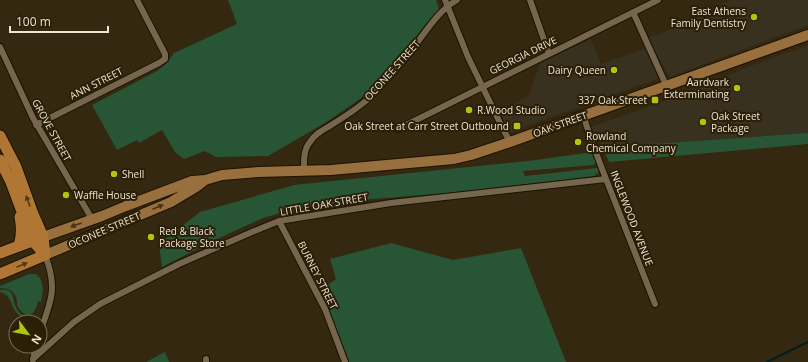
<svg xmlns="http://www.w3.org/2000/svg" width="808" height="362" viewBox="0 0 808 362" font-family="'Open Sans',sans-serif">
	<rect width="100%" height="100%" fill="#352810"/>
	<!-- commercial -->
	<path fill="#383120" d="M730 0H808V25L670 77 647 38 688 23Z
		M591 39 601 64 646 48 660 78 510 132 500 114 529 95 540 63Z
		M808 45V137L609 158 591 127 662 102 748 67Z"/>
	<!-- green -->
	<path fill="#275535" d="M228 0H436L439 9 386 72 360 99 325 123 268 156 216 157 205 151 184 159 175 152 162 130 139 143 137 140 117 150 92 105 157 71 167 63 174 53 237 24Z
		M808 133V144L609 162 602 146 668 143Z
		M592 152 596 162 594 165 523 171 525 176 597 168 599 169 598 173 594 176 572 179 448 193 372 199 316 205 284 212 263 218 219 238 162 267 159 244 200 212 294 185 536 160Z
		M391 243 453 260 521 248 566 362H349L321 290 336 279 330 259Z
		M29 274H36C45 281 43 292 41 302L39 301 38 302C36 308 35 314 27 316 24 314 20 311 18 307 17 305 17 303 17 301 15 291 9 288 0 288V286Z
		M0 290C15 288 12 298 16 307 18 313 24 316 29 318L28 319C7 314 16 296 0 292Z
		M165 352 169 362H146Z"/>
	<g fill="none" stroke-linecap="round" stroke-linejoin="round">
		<!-- stream -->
		<path stroke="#001e21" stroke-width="2" d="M767 362 808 342"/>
		<!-- street casing -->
		<g stroke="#1d1100" stroke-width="8">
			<path id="street" d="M445 0 468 57 501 125 510 142
				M530 0 549 54
				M633 12 666 85
				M0 47 33 118 92 219
				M583 115 593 145 606 179 655 304
				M36 125 159 63 165 59V54L137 0
				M398 129 658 0
				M304 171C304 162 303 150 310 142 314 135 321 131 328 127 342 118 358 109 370 97 383 84 395 70 407 56 422 38 436 12 457 0
				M279 221 325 309 345 362
				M40 332C51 301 58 288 45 255
				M33 359 74 322 100 304 179 264 252 232 279 221 391 203 606 179
				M206 359V362
				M33 360 36 346"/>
		</g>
		<!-- primary casing -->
		<g stroke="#1d1100" stroke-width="12">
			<path id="primary" d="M43 237 102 216 126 206 192 181 205 180 222 175 258 172 331 170 454 159 471 155 510 142 808 35
				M45 255 171 202 196 187 205 180"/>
		</g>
		<!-- highway casing -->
		<g stroke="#1d1100" stroke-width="13">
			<path id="highway" d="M0 136 16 167 33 214 43 237 45 255
				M0 160 11 182 33 241 45 255
				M19 246C22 236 22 226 20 217
				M0 253 40 238
				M0 274 45 255"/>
		</g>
		<!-- street -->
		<use href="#street" stroke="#75664d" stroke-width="6"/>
		<!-- primary -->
		<use href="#primary" stroke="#98703d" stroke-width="10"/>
		<!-- highway -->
		<use href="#highway" stroke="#b07633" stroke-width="11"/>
	</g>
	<!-- one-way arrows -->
	<defs><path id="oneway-solid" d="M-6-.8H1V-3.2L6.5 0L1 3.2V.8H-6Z"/></defs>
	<g fill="#533914">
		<use href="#oneway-solid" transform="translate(28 201) rotate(-110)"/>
		<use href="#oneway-solid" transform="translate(22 265) rotate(-23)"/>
	</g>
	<g fill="#463314">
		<use href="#oneway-solid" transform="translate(158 207) rotate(-23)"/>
		<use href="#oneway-solid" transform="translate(76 225) rotate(160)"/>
	</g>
	<!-- markers -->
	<g fill="#aec60b" stroke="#2b1f06" stroke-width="1.5">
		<circle cx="754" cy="17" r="4"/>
		<circle cx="614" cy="70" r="4"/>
		<circle cx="737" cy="88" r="4"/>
		<rect x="651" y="96" width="8" height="8" rx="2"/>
		<circle cx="469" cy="110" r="4"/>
		<circle cx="703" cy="122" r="4"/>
		<rect x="513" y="122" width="8" height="8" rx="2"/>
		<circle cx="578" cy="142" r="4"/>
		<circle cx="114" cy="174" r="4"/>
		<circle cx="66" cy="195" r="4"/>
		<circle cx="151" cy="237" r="4"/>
	</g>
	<g text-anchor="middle" stroke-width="4" stroke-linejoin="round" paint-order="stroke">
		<!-- poi labels -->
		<g font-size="10" fill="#ede5d6" stroke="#2b1f06" text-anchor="start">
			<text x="746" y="15" text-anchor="end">East Athens<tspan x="746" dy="12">Family Dentistry</tspan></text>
			<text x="606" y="74" text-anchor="end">Dairy Queen</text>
			<text x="729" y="86" text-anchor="end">Aardvark<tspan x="729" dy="12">Exterminating</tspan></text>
			<text x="647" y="104" text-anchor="end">337 Oak Street</text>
			<text x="477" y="114">R.Wood Studio</text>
			<text x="711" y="120">Oak Street<tspan x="711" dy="12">Package</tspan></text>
			<text x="509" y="130" text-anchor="end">Oak Street at Carr Street Outbound</text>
			<text x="586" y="140">Rowland<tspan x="586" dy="12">Chemical Company</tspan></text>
			<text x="122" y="178">Shell</text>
			<text x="74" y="199">Waffle House</text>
			<text x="159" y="235">Red &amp; Black<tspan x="159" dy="12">Package Store</tspan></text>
		</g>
		<!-- street labels -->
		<g font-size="10" fill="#ede5d6" stroke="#2b1f06">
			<text transform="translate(523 55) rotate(-26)" y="4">GEORGIA DRIVE</text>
			<text transform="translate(392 70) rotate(-48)" y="4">OCONEE STREET</text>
			<text transform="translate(96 83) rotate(-27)" y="4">ANN STREET</text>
			<text transform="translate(560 124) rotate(-20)" y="4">OAK STREET</text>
			<text transform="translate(52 130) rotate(61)" y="4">GROVE STREET</text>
			<text transform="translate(324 204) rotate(-10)" y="4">LITTLE OAK STREET</text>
			<text transform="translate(632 218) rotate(69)" y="4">INGLEWOOD AVENUE</text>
			<text transform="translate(104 230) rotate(-23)" y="4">OCONEE STREET</text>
			<text transform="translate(318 275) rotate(63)" y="4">BURNEY STREET</text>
		</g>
	</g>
	<!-- north arrow -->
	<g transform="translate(28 334) rotate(122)"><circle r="19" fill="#2b1f06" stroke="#796e59"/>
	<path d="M0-3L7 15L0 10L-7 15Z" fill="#aec60b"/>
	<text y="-6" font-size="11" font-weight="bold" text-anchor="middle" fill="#ede5d6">N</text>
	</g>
	<!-- scale -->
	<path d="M10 26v6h98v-6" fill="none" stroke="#ede5d6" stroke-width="2"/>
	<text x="16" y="26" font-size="12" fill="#ede5d6" stroke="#2b1f06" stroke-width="3" paint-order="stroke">100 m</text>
</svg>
